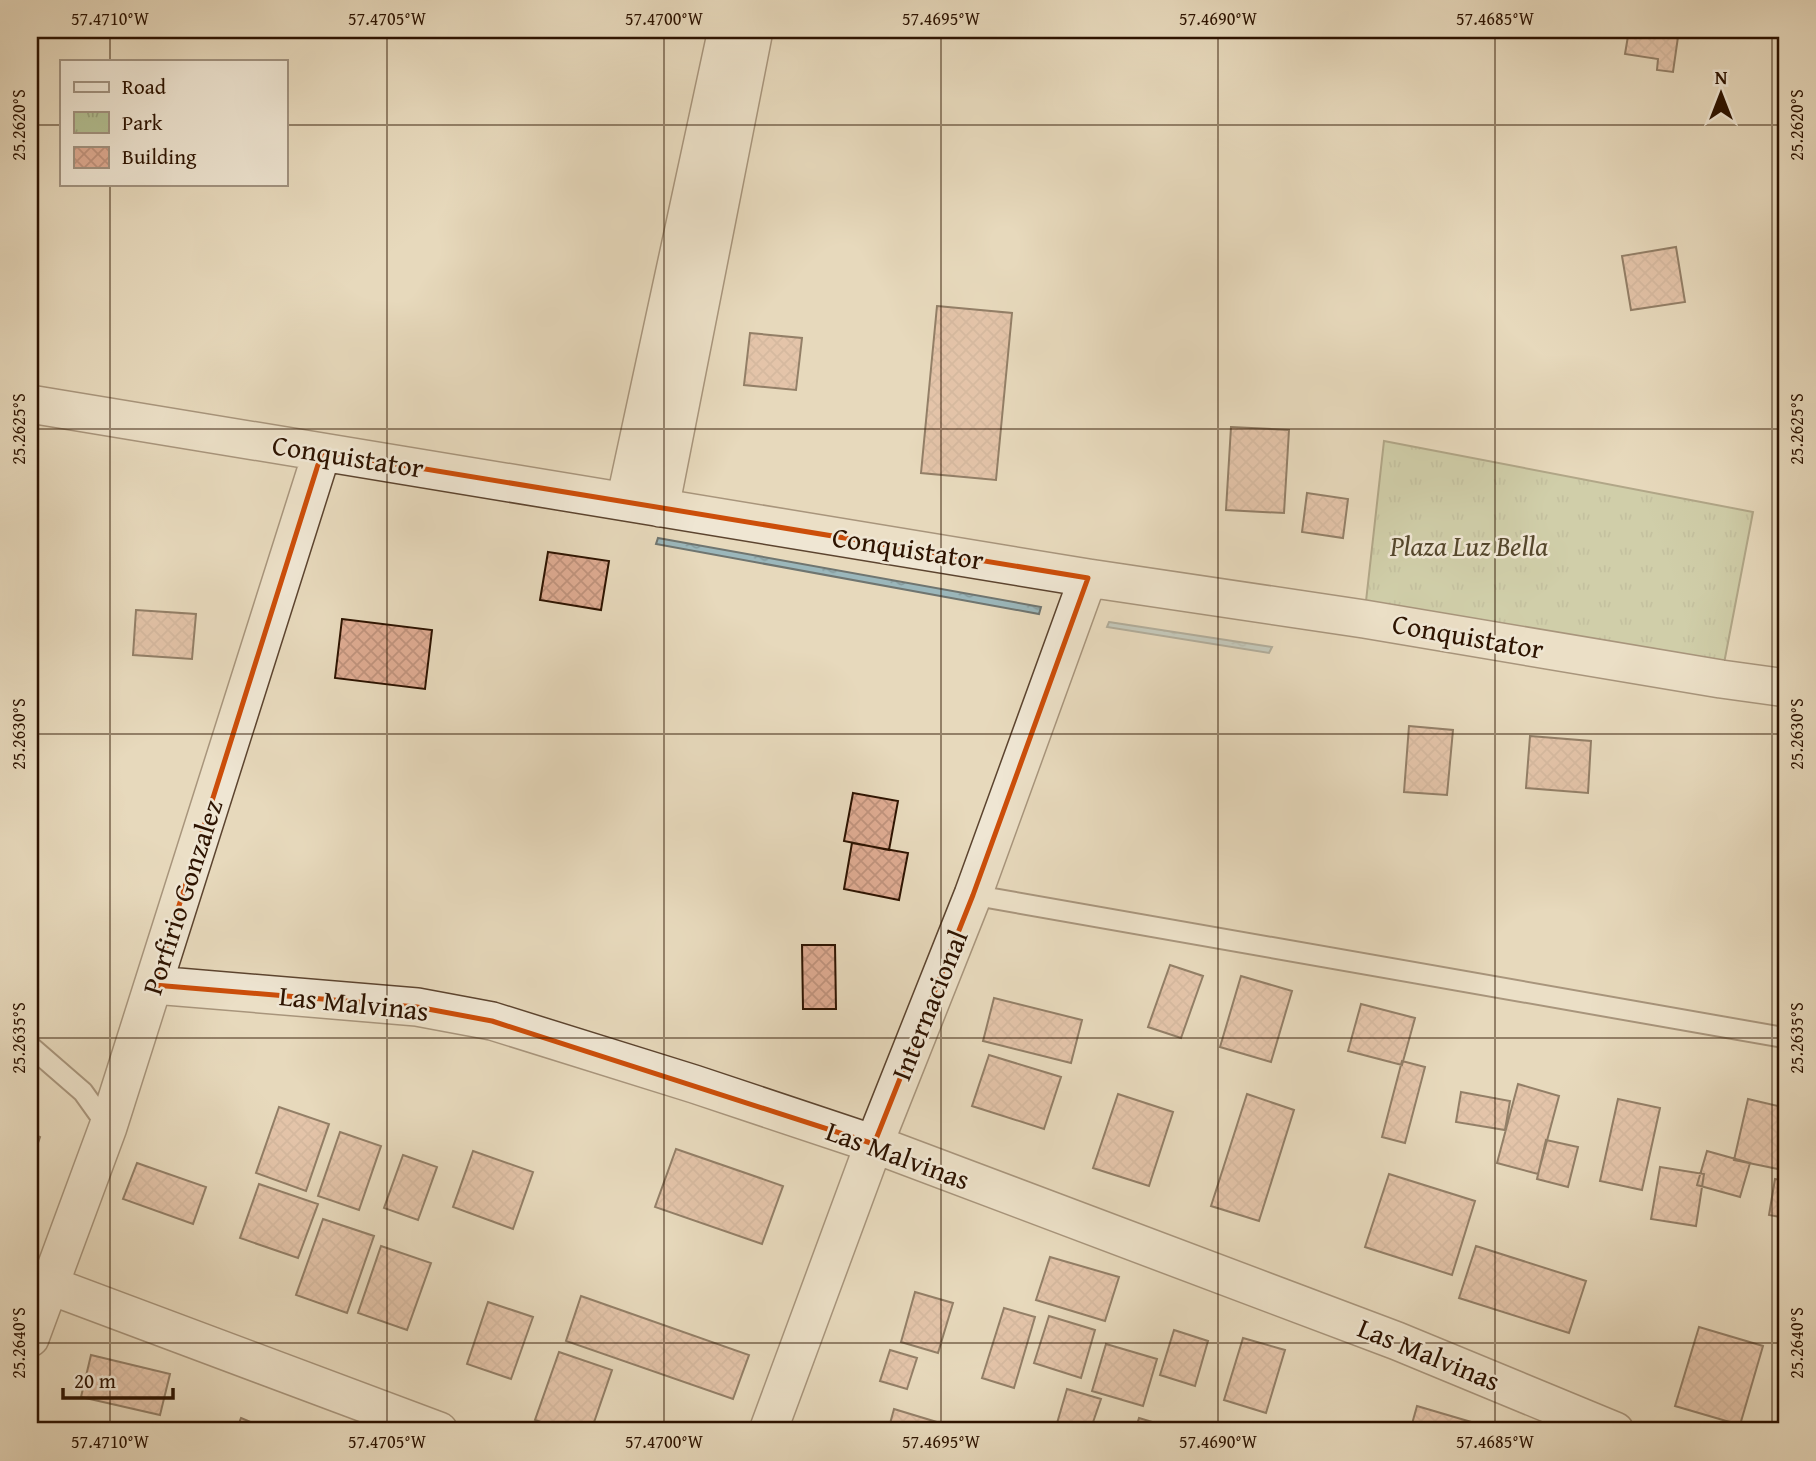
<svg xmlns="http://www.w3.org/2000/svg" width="1816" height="1461" viewBox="0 0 1816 1461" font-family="'Gentium Book Plus',serif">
	<defs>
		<pattern id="park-tufts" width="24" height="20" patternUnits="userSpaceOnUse" patternTransform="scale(1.75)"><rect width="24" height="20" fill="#b3c093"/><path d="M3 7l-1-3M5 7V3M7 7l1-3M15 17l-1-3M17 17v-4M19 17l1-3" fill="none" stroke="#9aa47d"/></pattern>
		<pattern id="water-ripples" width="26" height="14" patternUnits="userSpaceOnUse" patternTransform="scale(1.75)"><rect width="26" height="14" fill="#9bb7bb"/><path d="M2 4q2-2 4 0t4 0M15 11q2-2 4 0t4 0" fill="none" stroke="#869c9f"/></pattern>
		<pattern id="building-cross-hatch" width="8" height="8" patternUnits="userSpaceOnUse" patternTransform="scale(1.75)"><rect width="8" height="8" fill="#dfac93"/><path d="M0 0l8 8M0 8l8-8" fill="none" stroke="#c0937d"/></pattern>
	</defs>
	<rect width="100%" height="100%" fill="#e7d9bc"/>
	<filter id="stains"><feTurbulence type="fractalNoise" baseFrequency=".00286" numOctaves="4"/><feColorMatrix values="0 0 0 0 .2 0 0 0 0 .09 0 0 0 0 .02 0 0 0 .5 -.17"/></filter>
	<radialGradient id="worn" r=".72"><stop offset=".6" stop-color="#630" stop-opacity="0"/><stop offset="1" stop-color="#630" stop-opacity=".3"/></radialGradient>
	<!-- park -->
	<path fill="url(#park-tufts)" stroke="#706a4a" stroke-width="2" d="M1384 441 1753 512 1721 679 1364 619Z"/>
	<!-- water -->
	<path fill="url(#water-ripples)" stroke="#6f7570" stroke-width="2" d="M658 538 1041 607 1039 614 656 544Z
		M1109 622 1272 647 1269 653 1107 627Z"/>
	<!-- building -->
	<path fill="url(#building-cross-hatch)" stroke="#2d1300" stroke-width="2" d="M1629 30H1679L1673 72 1657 70 1658 59 1625 54Z
		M1676 247 1685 302 1631 310 1622 256Z
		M937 306 1012 313 996 480 921 473Z
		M750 333 802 338 796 390 744 385Z
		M1231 427 1289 430 1284 513 1226 510Z
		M30 468H35L30 527Z
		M1307 493 1348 499 1343 538 1302 532Z
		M548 552 609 561 601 610 540 600Z
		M136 610 196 614 192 659 133 655Z
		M342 619 432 630 425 689 335 678Z
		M1409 726 1453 730 1447 795 1404 792Z
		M1530 736 1591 741 1588 793 1526 788Z
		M853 793 898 801 889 850 844 841Z
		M852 843 908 853 899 900 844 889Z
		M802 945H835L836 1009H803Z
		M1170 965 1203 976 1181 1038 1148 1027Z
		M1241 976 1292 991 1271 1062 1220 1047Z
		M994 998 1082 1020 1071 1063 983 1041Z
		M1361 1004 1415 1018 1402 1065 1348 1051Z
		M989 1055 1061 1077 1044 1129 972 1106Z
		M1402 1061 1425 1067 1405 1143 1382 1137Z
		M1518 1084 1559 1096 1538 1174 1497 1163Z
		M1461 1092 1510 1101 1505 1130 1456 1122Z
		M1118 1094 1173 1112 1149 1186 1093 1168Z
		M1247 1094 1294 1110 1259 1221 1211 1206Z
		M1618 1099 1660 1108 1642 1190 1600 1181Z
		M1748 1099 1786 1108V1131L1778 1169 1734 1160Z
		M279 1107 329 1124 306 1191 256 1173Z
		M340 1132 381 1146 359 1210 318 1196Z
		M30 1133 40 1137 30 1166Z
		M1546 1140 1578 1147 1568 1187 1537 1179Z
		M676 1149 783 1186 762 1244 655 1207Z
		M473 1151 533 1172 513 1229 453 1207Z
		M1707 1151 1750 1163 1740 1197 1697 1185Z
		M403 1155 437 1167 418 1220 384 1208Z
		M137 1163 206 1187 193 1224 123 1199Z
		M1660 1167 1704 1174 1696 1226 1651 1219Z
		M1389 1174 1475 1201 1452 1275 1365 1247Z
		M1775 1179 1786 1181V1218L1769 1215Z
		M259 1184 318 1204 298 1258 240 1238Z
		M323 1219 374 1236 347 1313 296 1295Z
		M381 1246 431 1263 407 1330 358 1313Z
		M1476 1246 1586 1281 1569 1333 1459 1298Z
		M1050 1257 1119 1277 1105 1321 1036 1300Z
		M915 1292 953 1303 938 1353 901 1342Z
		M581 1296 749 1355 733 1399 566 1341Z
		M488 1302 533 1317 511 1379 467 1364Z
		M1004 1308 1035 1317 1014 1388 982 1378Z
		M1049 1316 1095 1330 1081 1378 1034 1363Z
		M1699 1327 1763 1346 1740 1425 1675 1406Z
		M1174 1330 1208 1341 1195 1386 1160 1375Z
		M1243 1338 1285 1350 1266 1413 1224 1400Z
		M1106 1344 1157 1359 1143 1406 1092 1391Z
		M890 1350 917 1358 907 1389 880 1381Z
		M559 1352 612 1370 591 1431H566L535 1420Z
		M91 1355 170 1374 160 1415 81 1397Z
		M1067 1389 1101 1399 1090 1431 1055 1430Z
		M1417 1406 1502 1431H1410Z
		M894 1409 940 1423 937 1431H888Z
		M241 1418 272 1431H236Z
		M1139 1418 1182 1431H1135Z"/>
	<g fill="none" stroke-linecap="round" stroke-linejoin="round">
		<!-- service casing -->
		<g stroke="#5c442f" stroke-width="23">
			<path id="service" d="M973 895 1786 1038
				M30 1046 83 1092 108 1127"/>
		</g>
		<!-- minor casing -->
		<g stroke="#5c442f" stroke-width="40">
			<path id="minor" d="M30 404 1088 578 1364 619 1721 679 1786 688
				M625 502 727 30
				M660 508 754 30
				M154 985 417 1007 492 1021 694 1084 874 1144 1397 1341 1615 1431
				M30 1278 439 1431
				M30 1338 108 1127 322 452
				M768 1431 874 1144 973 895 1088 578"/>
		</g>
		<!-- service -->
		<use href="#service" stroke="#efe6d3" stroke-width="19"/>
		<!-- minor -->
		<use href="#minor" stroke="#efe6d3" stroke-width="37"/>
	</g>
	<!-- marked area -->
	<path d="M0 0H1816V1461H0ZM322 452 1088 578 973 895 874 1144 492 1021 417 1007 154 985Z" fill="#e7d9bc" fill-opacity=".55" fill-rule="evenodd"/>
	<path fill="none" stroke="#cc4e0a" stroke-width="5" stroke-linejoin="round" d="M322 452 1088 578 973 895 874 1144 492 1021 417 1007 154 985Z"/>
	<!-- ticks -->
	<path fill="none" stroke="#2d1300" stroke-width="2" stroke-opacity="0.45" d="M110 30V61M387 30V1431M664 30V1431M941 30V1431M1218 30V1431M1495 30V1431M1772 30V1431M30 125H61M285 125H1786M110 184V1431M30 429H1786M30 734H1786M30 1038H1786M30 1343H1786"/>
	<g text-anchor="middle" stroke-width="5" stroke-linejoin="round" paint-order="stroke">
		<!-- street labels -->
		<g font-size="28" fill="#2d1300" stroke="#efe6d3">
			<text transform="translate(348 456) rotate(9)" y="10">Conquistator</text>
			<text transform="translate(908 548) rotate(9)" y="10">Conquistator</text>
			<text transform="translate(1468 636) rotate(10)" y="10">Conquistator</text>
			<text transform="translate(182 897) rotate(-72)" y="10">Porfirio Gonzalez</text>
			<text transform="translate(354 1003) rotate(6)" y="10">Las Malvinas</text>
			<text transform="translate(929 1005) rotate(-68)" y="10">Internacional</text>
			<text transform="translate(898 1155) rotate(20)" y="10">Las Malvinas</text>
			<text transform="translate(1429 1354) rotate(22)" y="10">Las Malvinas</text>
		</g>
		<!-- park labels -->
		<g font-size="28" font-style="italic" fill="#55472c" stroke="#efe6d3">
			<text x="1469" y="556">Plaza Luz Bella</text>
		</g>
	</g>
	<!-- margin -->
	<rect width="1816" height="1461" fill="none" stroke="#e7d9bc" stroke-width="77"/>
	<!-- legend -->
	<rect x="60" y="60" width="228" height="126" fill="#efe6d3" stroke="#a1927f" stroke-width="2"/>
	<rect x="74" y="82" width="35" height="10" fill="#efe6d3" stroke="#a1927f" stroke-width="2"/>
	<text x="122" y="94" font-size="21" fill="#2d1300">Road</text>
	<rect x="74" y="112" width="35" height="21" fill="url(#park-tufts)" stroke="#a1927f" stroke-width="2"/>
	<text x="122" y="130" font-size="21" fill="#2d1300">Park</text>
	<rect x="74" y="147" width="35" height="21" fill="url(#building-cross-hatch)" stroke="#a1927f" stroke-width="2"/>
	<text x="122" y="164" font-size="21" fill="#2d1300">Building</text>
	<!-- north arrow -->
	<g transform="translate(1721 94)" stroke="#efe6d3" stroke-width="5" paint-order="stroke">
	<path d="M0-5L12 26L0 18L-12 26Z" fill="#2d1300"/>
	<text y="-10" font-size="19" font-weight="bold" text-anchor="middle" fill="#2d1300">N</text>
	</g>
	<!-- scale -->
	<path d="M63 1388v10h110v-10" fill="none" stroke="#2d1300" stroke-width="3.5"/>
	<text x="74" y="1388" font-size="21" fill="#2d1300" stroke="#efe6d3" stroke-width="5" paint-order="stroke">20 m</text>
	<rect x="38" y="38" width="1740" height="1384" fill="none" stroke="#2d1300" stroke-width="2.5"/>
	<g font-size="18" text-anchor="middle" fill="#2d1300">
		<text x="110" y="25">57.4710°W</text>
		<text x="387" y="25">57.4705°W</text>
		<text x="664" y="25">57.4700°W</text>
		<text x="941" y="25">57.4695°W</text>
		<text x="1218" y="25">57.4690°W</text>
		<text x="1495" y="25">57.4685°W</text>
		<text transform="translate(19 125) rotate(-90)" y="6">25.2620°S</text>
		<text transform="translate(1797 125) rotate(-90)" y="6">25.2620°S</text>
		<text transform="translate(19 429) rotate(-90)" y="6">25.2625°S</text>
		<text transform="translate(1797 429) rotate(-90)" y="6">25.2625°S</text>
		<text transform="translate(19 734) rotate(-90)" y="6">25.2630°S</text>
		<text transform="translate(1797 734) rotate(-90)" y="6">25.2630°S</text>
		<text transform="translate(19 1038) rotate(-90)" y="6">25.2635°S</text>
		<text transform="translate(1797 1038) rotate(-90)" y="6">25.2635°S</text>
		<text transform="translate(19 1343) rotate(-90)" y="6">25.2640°S</text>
		<text transform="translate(1797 1343) rotate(-90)" y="6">25.2640°S</text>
		<text x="110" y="1448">57.4710°W</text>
		<text x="387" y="1448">57.4705°W</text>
		<text x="664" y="1448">57.4700°W</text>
		<text x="941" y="1448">57.4695°W</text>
		<text x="1218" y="1448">57.4690°W</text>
		<text x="1495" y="1448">57.4685°W</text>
	</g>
	<rect width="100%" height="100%" filter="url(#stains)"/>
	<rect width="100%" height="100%" fill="url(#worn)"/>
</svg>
